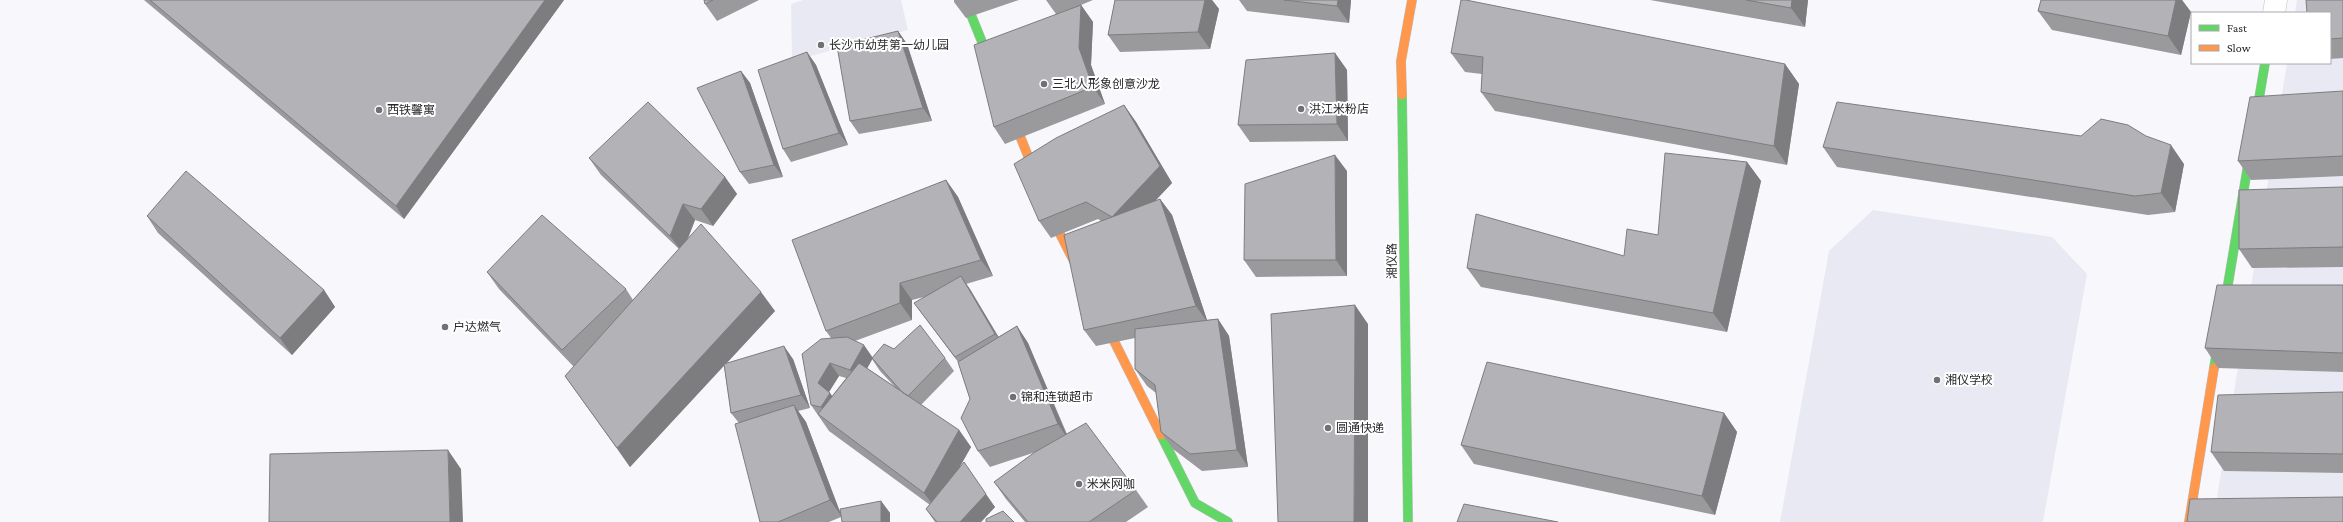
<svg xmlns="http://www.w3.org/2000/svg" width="2343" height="522" viewBox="0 0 2343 522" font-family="'Crimson Pro','Noto Sans SC',serif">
	<rect width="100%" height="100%" fill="#f8f8fc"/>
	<!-- built -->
	<path fill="#e8e9f3" d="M803 0H901L908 30 792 61 791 4Z
		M2297 0H2343V522H2213L2287 63H2330V13H2295Z
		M1873 210 2052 237 2087 274 2043 522H1780L1829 251Z"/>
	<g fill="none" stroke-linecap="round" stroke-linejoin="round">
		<!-- street casing -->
		<g stroke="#bfbfc2" stroke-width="23">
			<path id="street" d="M2274 13 2276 0"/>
		</g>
		<!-- fast casing -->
		<g stroke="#bfbfc2" stroke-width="10">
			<path id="fast" d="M965 0 993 69
				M1402 95 1408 522
				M2214 368 2265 63
				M1161 435 1195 503 1228 522"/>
		</g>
		<!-- slow casing -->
		<g stroke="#bfbfc2" stroke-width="10">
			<path id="slow" d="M1402 95 1401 61 1412 0
				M1010 111 1056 226 1081 275
				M1102 317 1161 435
				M2189 522 2214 368"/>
		</g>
		<!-- street -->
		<use href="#street" stroke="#fefeff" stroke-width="22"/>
		<!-- fast -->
		<use href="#fast" stroke="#63d668" stroke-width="9"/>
		<!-- slow -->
		<use href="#slow" stroke="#ff974d" stroke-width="9"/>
	</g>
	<!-- wall -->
	<path fill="#9a9a9d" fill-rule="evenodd" d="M144 0H564L404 219Z
		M704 0H759L717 21 705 4Z
		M954 0H1019L966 18 954 2Z
		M1046 0H1093L1081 5 1093 22 1091 65 1105 104 1005 144 994 127 1056 14Z
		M1115 0H1212L1219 9 1210 49 1120 52 1108 35Z
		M1239 0H1351L1349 23 1247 11Z
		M1650 0H1808L1805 27Z
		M2041 0H2182L2191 12 2181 55 2052 30 2038 11Z
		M2343 0V58L2330 59V13Z
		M898 31 907 44 932 121 859 134 850 121Z
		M807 52 816 65 848 145 791 162 783 149Z
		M1335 53 1347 70 1348 141 1250 142 1238 125Z
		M1451 53 1785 64 1799 84 1787 165 1495 111 1481 92 1482 74 1465 72Z
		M741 71 750 83 783 177 749 184 740 172Z
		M2343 91V176L2251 180 2238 161Z
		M1124 105 1136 122 1172 183 1155 201 1160 199 1172 215 1207 320 1218 319 1229 336 1248 467 1202 471 1173 449 1161 432 1156 393 1147 386 1135 369V338L1096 346 1084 330 1101 221 1098 219 1051 238 1039 221Z
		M1823 147 2184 164 2175 212 2148 215 1837 167Z
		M589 158 725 177 737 194 713 226 695 220 688 239 775 311 726 364 793 359 810 408 798 411 806 422 840 513 881 501 890 513V522L841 517 829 522H760L739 423 731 413 724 365 630 467 565 376 574 367 499 289 487 272 626 289 633 300 679 249 601 175Z
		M1747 162 1761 181 1727 332 1481 287 1467 268 1624 256 1658 235Z
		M1347 171V276L1256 277 1244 260Z
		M946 180 958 197 993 276 966 284 998 337 1017 326 1028 343 1067 434 1136 490 1148 507 1126 522H1025L1006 499 994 482 1036 452 990 467 978 451 970 399 958 362 914 303 928 296 912 300V320L855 341 872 358 894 349 945 358 954 371 921 405 959 430 971 447 960 466 995 507 981 522H935L926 509 930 505 829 431 811 405 831 338 826 331ZM872 359 880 371 895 387 867 368ZM839 376 846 378 832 396 829 392Z
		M2343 187V267L2252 268 2239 249Z
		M147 216 324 290 335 307 292 355 158 233Z
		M2343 285V372L2218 368 2205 348Z
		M2343 392V473L2224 471 2211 452Z
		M1724 413 1737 432 1715 515 1474 464 1461 445Z"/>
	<!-- shaded-wall -->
	<path fill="#7d7d80" d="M545 0H564L404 219 396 206Z
		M1205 0H1212L1219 9 1210 49 1198 32Z
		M1338 0H1351L1349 23 1337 6Z
		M1792 0H1808L1805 27 1791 8Z
		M2176 0H2182L2191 12 2181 55 2168 36Z
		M1081 5 1093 22 1091 65 1105 104 1093 87 1079 48Z
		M898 31 907 44 932 121 923 108Z
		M807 52 816 65 848 145 839 133Z
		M1335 53 1347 70 1348 141 1337 124Z
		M1785 64 1799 84 1787 165 1774 146Z
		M741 71 750 83 783 177 774 165Z
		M1124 105 1136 122 1172 183 1124 234 1112 217Z
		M2171 145 2184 164 2175 212 2161 193Z
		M1335 155 1347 171V276L1336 260Z
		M1747 162 1761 181 1727 332 1713 313Z
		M725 177 737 194 713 226 701 209Z
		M946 180 958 197 993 276 981 260Z
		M1160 199 1172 215 1208 323 1196 306Z
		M683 204 695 220 682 252 670 236Z
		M961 276 970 289 1004 346 995 334Z
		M900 283 912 300V320L900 303Z
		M324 290 335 307 292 355 280 338Z
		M761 292 775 311 630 467 617 448Z
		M1355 305 1368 324V522H1354Z
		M1218 319 1229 336 1248 467 1237 450Z
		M1017 326 1028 343 1069 441 1058 424Z
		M864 345 873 358 859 383 850 370Z
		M784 346 793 359 810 408 801 395Z
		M830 363 839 376 827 395 818 383Z
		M830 393 839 406 830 420 821 407Z
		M794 405 806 422 842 517 830 500Z
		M1724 413 1737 432 1715 515 1702 496Z
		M959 430 971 447 936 509 924 493Z
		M448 450 461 469 463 522H450Z
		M986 494 995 507 981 522H960Z
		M881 501 890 513V522H881Z"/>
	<!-- building -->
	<path fill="#b3b3b7" stroke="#7d7d80" d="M150 0H545L396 206Z
		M704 0H713L705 4Z
		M1115 0H1205L1198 32 1108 35Z
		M1284 0H1338L1337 6Z
		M1461 0H1466L1785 64 1774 146 1481 92 1483 57 1451 53Z
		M1746 0H1792L1791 8Z
		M2041 0H2176L2168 36 2038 11Z
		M2306 0H2343V38L2330 39V13H2307Z
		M1081 5 1079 48 1093 87 994 127 974 45Z
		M898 31 923 108 850 121 837 46Z
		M807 52 839 133 783 149 758 70Z
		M1335 53 1337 124 1238 125 1246 60Z
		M741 71 774 165 740 172 697 88Z
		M2343 91V156L2238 161 2250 97Z
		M648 102 725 177 701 209 683 204 670 236 589 158Z
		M1837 102 2081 136 2101 119 2128 125 2146 136 2171 145 2161 193 2135 196 1823 147Z
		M1124 105 1160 166 1112 217 1086 202 1039 221 1014 164 1056 138Z
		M1665 153 1747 162 1713 313 1467 268 1476 214 1624 256 1627 229 1658 235Z
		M1335 155 1336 260H1244L1245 184Z
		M186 171 324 290 280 338 147 216Z
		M946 180 981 260 900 283V303L826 331 792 240Z
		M2343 187V247L2239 249V190Z
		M1160 199 1196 306 1084 330 1064 235Z
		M542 215 626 289 562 350 487 272Z
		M701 224 761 292 617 448 565 376Z
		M961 276 995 334 955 357 914 303Z
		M2217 285H2343V353L2205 348Z
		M1355 305 1354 522H1278L1271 314Z
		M1218 319 1237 450 1190 454 1161 432 1155 385 1135 369V329Z
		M920 325 945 358 908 396 902 392 872 358 884 344 894 349Z
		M1017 326 1058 424 978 451 961 418 970 399 958 362Z
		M847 337 864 345 850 370 830 363 818 383 830 393 821 407 811 405 802 354 821 339Z
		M784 346 801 395 731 413 724 364Z
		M1487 362 1724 413 1702 496 1461 445Z
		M859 363 959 430 924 493 818 414Z
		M2343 392V454L2211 452 2218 395Z
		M794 405 830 500 778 522H760L735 424Z
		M1086 423 1136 490 1089 522H1028L994 482 1035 452Z
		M448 450 450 522H269L270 454Z
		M964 462 986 494 960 522H937L926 509Z
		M2343 497V522H2187L2190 499Z
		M881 501V522H842L840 509Z
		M1464 504 1558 522H1457Z
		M1003 511 1014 522H986V519Z"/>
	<!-- markers -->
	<g fill="#707174" stroke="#fff" stroke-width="1.5">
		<circle cx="821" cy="45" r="4"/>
		<circle cx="1044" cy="84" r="4"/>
		<circle cx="1301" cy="109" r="4"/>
		<circle cx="379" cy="110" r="4"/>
		<circle cx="445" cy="327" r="4"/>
		<circle cx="1937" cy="380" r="4"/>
		<circle cx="1013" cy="397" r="4"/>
		<circle cx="1328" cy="428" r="4"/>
		<circle cx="1079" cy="484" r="4"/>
	</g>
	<g text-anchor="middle" stroke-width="4" stroke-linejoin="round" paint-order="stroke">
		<!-- poi labels -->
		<g font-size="12" fill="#27282b" stroke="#fff" text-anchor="start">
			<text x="829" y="49">长沙市幼芽第一幼儿园</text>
			<text x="1052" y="88">三北人形象创意沙龙</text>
			<text x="1309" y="113">洪江米粉店</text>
			<text x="387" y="114">西铁馨寓</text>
			<text x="453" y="331">户达燃气</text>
			<text x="1945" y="384">湘仪学校</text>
			<text x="1021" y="401">锦和连锁超市</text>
			<text x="1336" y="432">圆通快递</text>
			<text x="1087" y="488">米米网咖</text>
		</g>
		<!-- street labels -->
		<g font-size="12" fill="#27282b" stroke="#fff">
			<text transform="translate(1392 261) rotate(-91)" y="4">湘仪路</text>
		</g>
	</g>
	<!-- legend -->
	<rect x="2191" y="12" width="140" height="52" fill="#ffffff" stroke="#a9a9aa"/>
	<rect x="2199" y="25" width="20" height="6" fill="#63d668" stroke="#a9a9aa"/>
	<text x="2227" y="32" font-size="12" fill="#27282b">Fast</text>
	<rect x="2199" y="45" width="20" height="6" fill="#ff974d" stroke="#a9a9aa"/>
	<text x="2227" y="52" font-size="12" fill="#27282b">Slow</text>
</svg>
